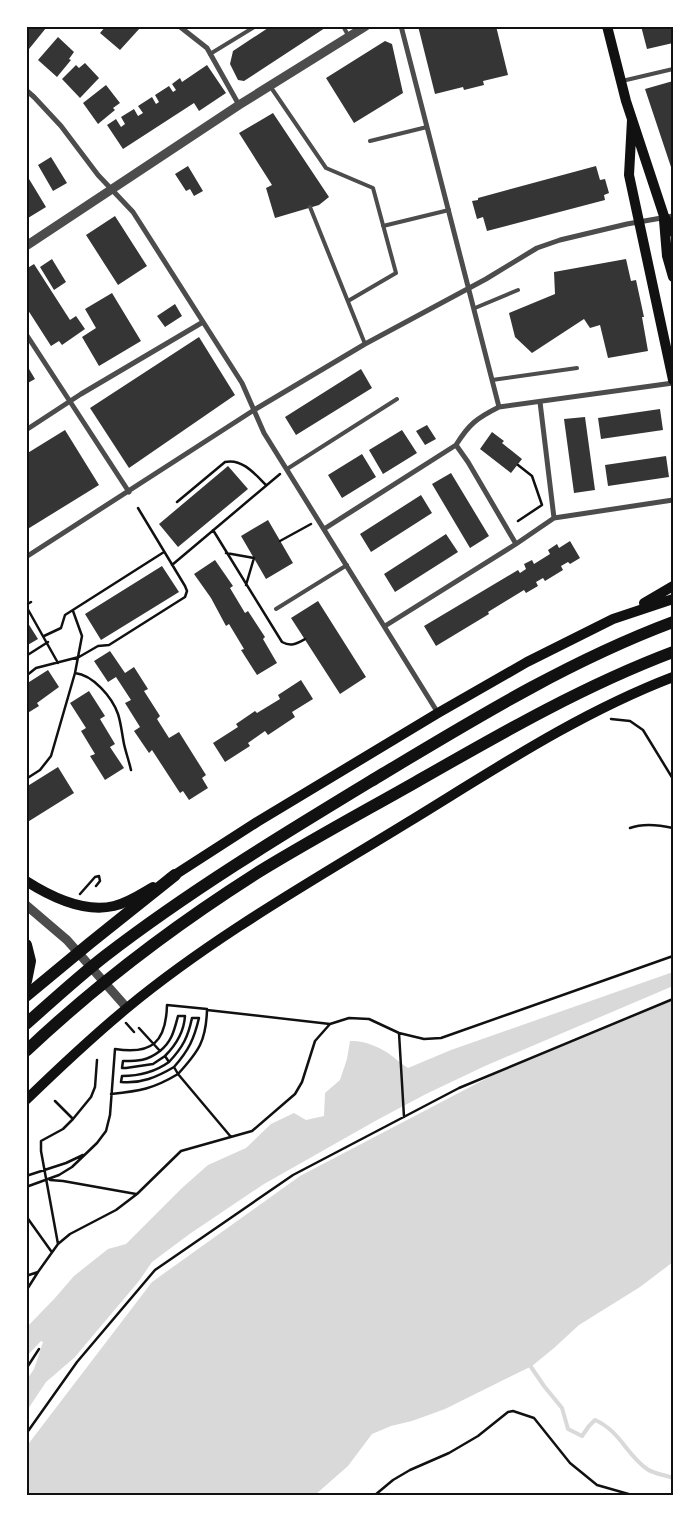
<svg xmlns="http://www.w3.org/2000/svg" width="699" height="1521" viewBox="0 0 699 1521" font-family="Lora,serif">
	<rect width="100%" height="100%" fill="#fff"/>
	<!-- water -->
	<path fill="#d9d9d9" d="M673 972V986L485 1066 426 1094 377 1120 264 1184 191 1233 152 1262 139 1281 74 1358 46 1382 26 1412V1381L34 1369 43 1342 41 1341 26 1357V1328L55 1298 74 1276 108 1249 126 1244 182 1188 208 1165 246 1148 271 1124 294 1113 306 1120 324 1116 325 1093 340 1080 347 1059 350 1041C362 1040 378 1046 388 1053 395 1058 400 1063 408 1068L451 1050Z
		M673 999V1262L640 1287 579 1325 554 1348 532 1366 445 1409 412 1421 391 1426 372 1434 348 1466 315 1495H26V1447L152 1282 300 1176 493 1075Z"/>
	<g fill="none" stroke-linecap="round" stroke-linejoin="round">
		<!-- stream -->
		<path stroke="#d9d9d9" stroke-width="4" d="M529 1364 544 1386 562 1408 568 1429 582 1436 589 1426 595 1420C620 1431 626 1454 647 1469 654 1474 665 1475 673 1478"/>
	</g>
	<!-- building -->
	<path fill="#353535" d="M26 26H43L46 28 29 49 26 46Z
		M106 26H138L140 28 120 50 100 33Z
		M271 26H328L244 81 238 80 230 64 233 51Z
		M418 26H496L508 75 483 81 484 85 464 90 463 87 435 94Z
		M641 26H673V43L647 49Z
		M58 37 74 52 69 59 71 60 57 77 38 60Z
		M385 41 392 44 403 93 354 123 326 78Z
		M85 63 99 78 80 98 62 79 76 65 79 68Z
		M207 65 226 93 199 111 194 103 123 149 107 125 116 119 121 127 125 124 121 117 134 109 138 116 143 113 138 106 152 97 156 104 159 102 155 95 169 86 173 92 176 90 172 84 180 78 182 82Z
		M673 81V170H672L645 89Z
		M106 85 120 103 113 108 115 110 98 124 83 103Z
		M273 113 329 197 319 205 275 218 266 188 272 185 239 133Z
		M51 157 67 183 53 191 38 165Z
		M188 166 203 191 194 196 190 189 186 191 175 174Z
		M596 166 600 180 605 179 609 193 604 195 605 200 487 231 483 217 477 219 472 201 478 200V198Z
		M26 174 46 207 28 218 26 216Z
		M115 216 147 266 118 285 86 235Z
		M52 259 66 282 54 290 40 267Z
		M626 259 631 281 636 280 644 317H642L648 351 608 358 600 325 590 328 584 319 532 353 515 337 509 313 555 294 554 272Z
		M34 264 70 320 76 316 85 329 62 345 59 341 51 346 26 307V269Z
		M112 293 141 341 99 366 82 337 96 328 85 309Z
		M175 304 182 316 165 327 157 316Z
		M199 337 235 395 129 468 90 408Z
		M26 364 35 379 26 384Z
		M361 369 372 388 296 435 285 417Z
		M660 409 663 430 601 439 598 418Z
		M585 417 595 490 574 493 564 419Z
		M427 425 436 439 425 445 416 431Z
		M65 430 99 485 26 530V454Z
		M402 430 417 453 383 474 369 450Z
		M492 432 504 441 502 443 522 459 511 473 480 449Z
		M362 454 376 477 342 498 328 475Z
		M666 456 669 477 608 486 605 465Z
		M228 466 248 489 178 547 159 524Z
		M451 473 489 536 470 548 432 484Z
		M421 495 432 513 371 552 360 534Z
		M268 520 293 563 266 579 241 536Z
		M446 534 458 552 395 592 384 574Z
		M570 541 580 558 570 564 568 562 561 566 563 570 545 581 543 578 536 582 538 586 526 593 524 590 488 612 489 614 436 646 424 626 518 570 520 573 526 569 524 564 532 560 534 564 550 554 548 550 557 544 559 548Z
		M215 560 233 586 230 588 245 613 248 611 265 637 263 639 277 663 257 675 241 650 244 649 229 624 226 626 211 598 194 574Z
		M162 566 179 592 101 640 85 614Z
		M318 601 366 677 340 694 291 618Z
		M26 620 38 639 26 646Z
		M110 651 125 673 134 667 148 689 144 691 160 716 157 719 169 738 179 732 206 775 202 778 208 788 189 800 183 791 180 793 152 750 149 753 134 731 140 727 125 703 131 700 116 677 108 682 94 661Z
		M48 670 59 687 37 703 39 706 26 714V684Z
		M301 680 313 699 292 712 295 717 268 735 265 731 248 743 250 746 225 762 213 743 238 727 236 724 255 711 257 713 280 699 278 695Z
		M89 691 105 716 100 719 115 744 110 747 124 768 105 780 90 756 95 754 81 731 86 728 70 703Z
		M58 767 74 793 26 823V787Z"/>
	<g fill="none" stroke-linecap="round" stroke-linejoin="round">
		<!-- path -->
		<path stroke="#111" stroke-width="2.5" d="M177 502 225 462C242 458 255 474 266 485
			M518 521 542 505 532 476 518 465
			M213 530 282 642C291 647 296 644 305 639
			M280 541 311 524
			M226 553 254 558 246 585
			M172 565 280 474
			M26 605 31 602
			M26 606 58 663
			M44 636 61 628 65 615 164 552
			M26 656 48 642
			M75 673C93 675 112 697 118 714 121 723 122 734 124 744 126 753 129 761 131 770
			M26 676 36 668 79 657 98 646 109 645 185 597 187 591 185 586 138 508
			M611 719 630 721 643 730 673 779
			M26 779 40 770 51 756 75 673 82 636 73 611
			M630 828C643 823 660 825 673 828
			M80 894 95 877 99 876 100 881 96 886
			M126 1023 134 1032
			M139 1028 160 1051C172 1041 174 1031 178 1016H185C184 1032 176 1045 165 1056L169 1062C183 1047 188 1037 192 1018H199C194 1039 189 1050 174 1067L178 1074C199 1051 206 1041 207 1010L330 1024
			M399 1033 404 1117
			M160 1051C147 1061 139 1061 123 1061L122 1068H126L153 1064 165 1056
			M169 1062C155 1072 139 1076 122 1076L121 1082C141 1084 157 1077 174 1067
			M111 1094C140 1091 153 1089 178 1074L231 1137
			M55 1101 73 1119
			M26 1176 66 1163 83 1155
			M50 1180 63 1181 136 1194
			M26 1187 59 1175 72 1167 97 1143 106 1131 110 1115 115 1049C152 1055 166 1042 167 1005L207 1009
			M26 1216 51 1251
			M58 1244 41 1151V1141L63 1129 73 1119 91 1097 95 1087 97 1060
			M38 1272 58 1244 70 1234 116 1210 137 1194 181 1151 252 1131 295 1094 302 1082 315 1041 330 1024 349 1018 369 1019 399 1033 424 1039 441 1038 673 956
			M26 1276 38 1272 26 1291
			M26 1369 39 1349
			M26 1434 77 1362 155 1270 293 1175 459 1088 673 999
			M375 1495 393 1480 410 1470 449 1453 478 1436 508 1412 513 1411 534 1418 570 1463 597 1485 632 1495"/>
		<!-- service -->
		<path stroke="#4c4c4c" stroke-width="4" d="M343 26 349 37
			M210 54 256 26
			M622 81 673 69
			M270 86 326 168 373 188 396 273 348 301
			M370 141 427 127
			M310 207 365 344
			M383 226 449 210
			M475 308 518 290
			M492 380 577 368
			M287 469 397 399
			M276 609 347 565"/>
		<!-- minor -->
		<path stroke="#4c4c4c" stroke-width="5" d="M179 26 207 48 239 105
			M401 26 499 407
			M26 90 34 97 61 126 98 175 133 212 242 383 264 433 438 713
			M26 334 129 492
			M540 402 554 518
			M26 430 81 394 203 322
			M456 445 468 462 516 544
			M324 529 456 445C469 424 477 418 499 407L673 383
			M26 557 254 410 365 344 486 279 537 248 560 240 627 224 673 216
			M385 626 516 544 554 518 673 500"/>
		<!-- tertiary -->
		<path stroke="#4c4c4c" stroke-width="9" d="M26 246 239 105 366 26
			M26 905 67 940 127 1008"/>
		<!-- secondary -->
		<path stroke="#111" stroke-width="10" d="M607 26 626 101 664 216 673 232
			M632 120 629 175 673 380
			M664 220 667 256 673 277
			M644 603 673 586
			M170 878 257 822 438 713 527 662 613 619 673 599
			M26 881C51 897 84 913 114 906 128 903 141 894 153 887
			M26 1100C59 1068 92 1037 127 1008 214 936 314 880 410 821 495 769 579 713 673 677"/>
		<!-- motorway -->
		<path stroke="#111" stroke-width="12" d="M26 945 30 961 26 981
			M26 996 90 943 175 875
			M26 1024C52 1001 78 977 105 956 192 889 287 832 381 775 476 718 569 661 673 622
			M26 1051C97 984 175 925 257 873 309 841 363 812 416 782 500 734 583 686 673 652"/>
	</g>
	<!-- border -->
	<rect width="699" height="1521" fill="none" stroke="#ffffff" stroke-width="55"/>
	<rect x="28" y="28" width="644" height="1466" fill="none" stroke="#111" stroke-width="2"/>
</svg>
